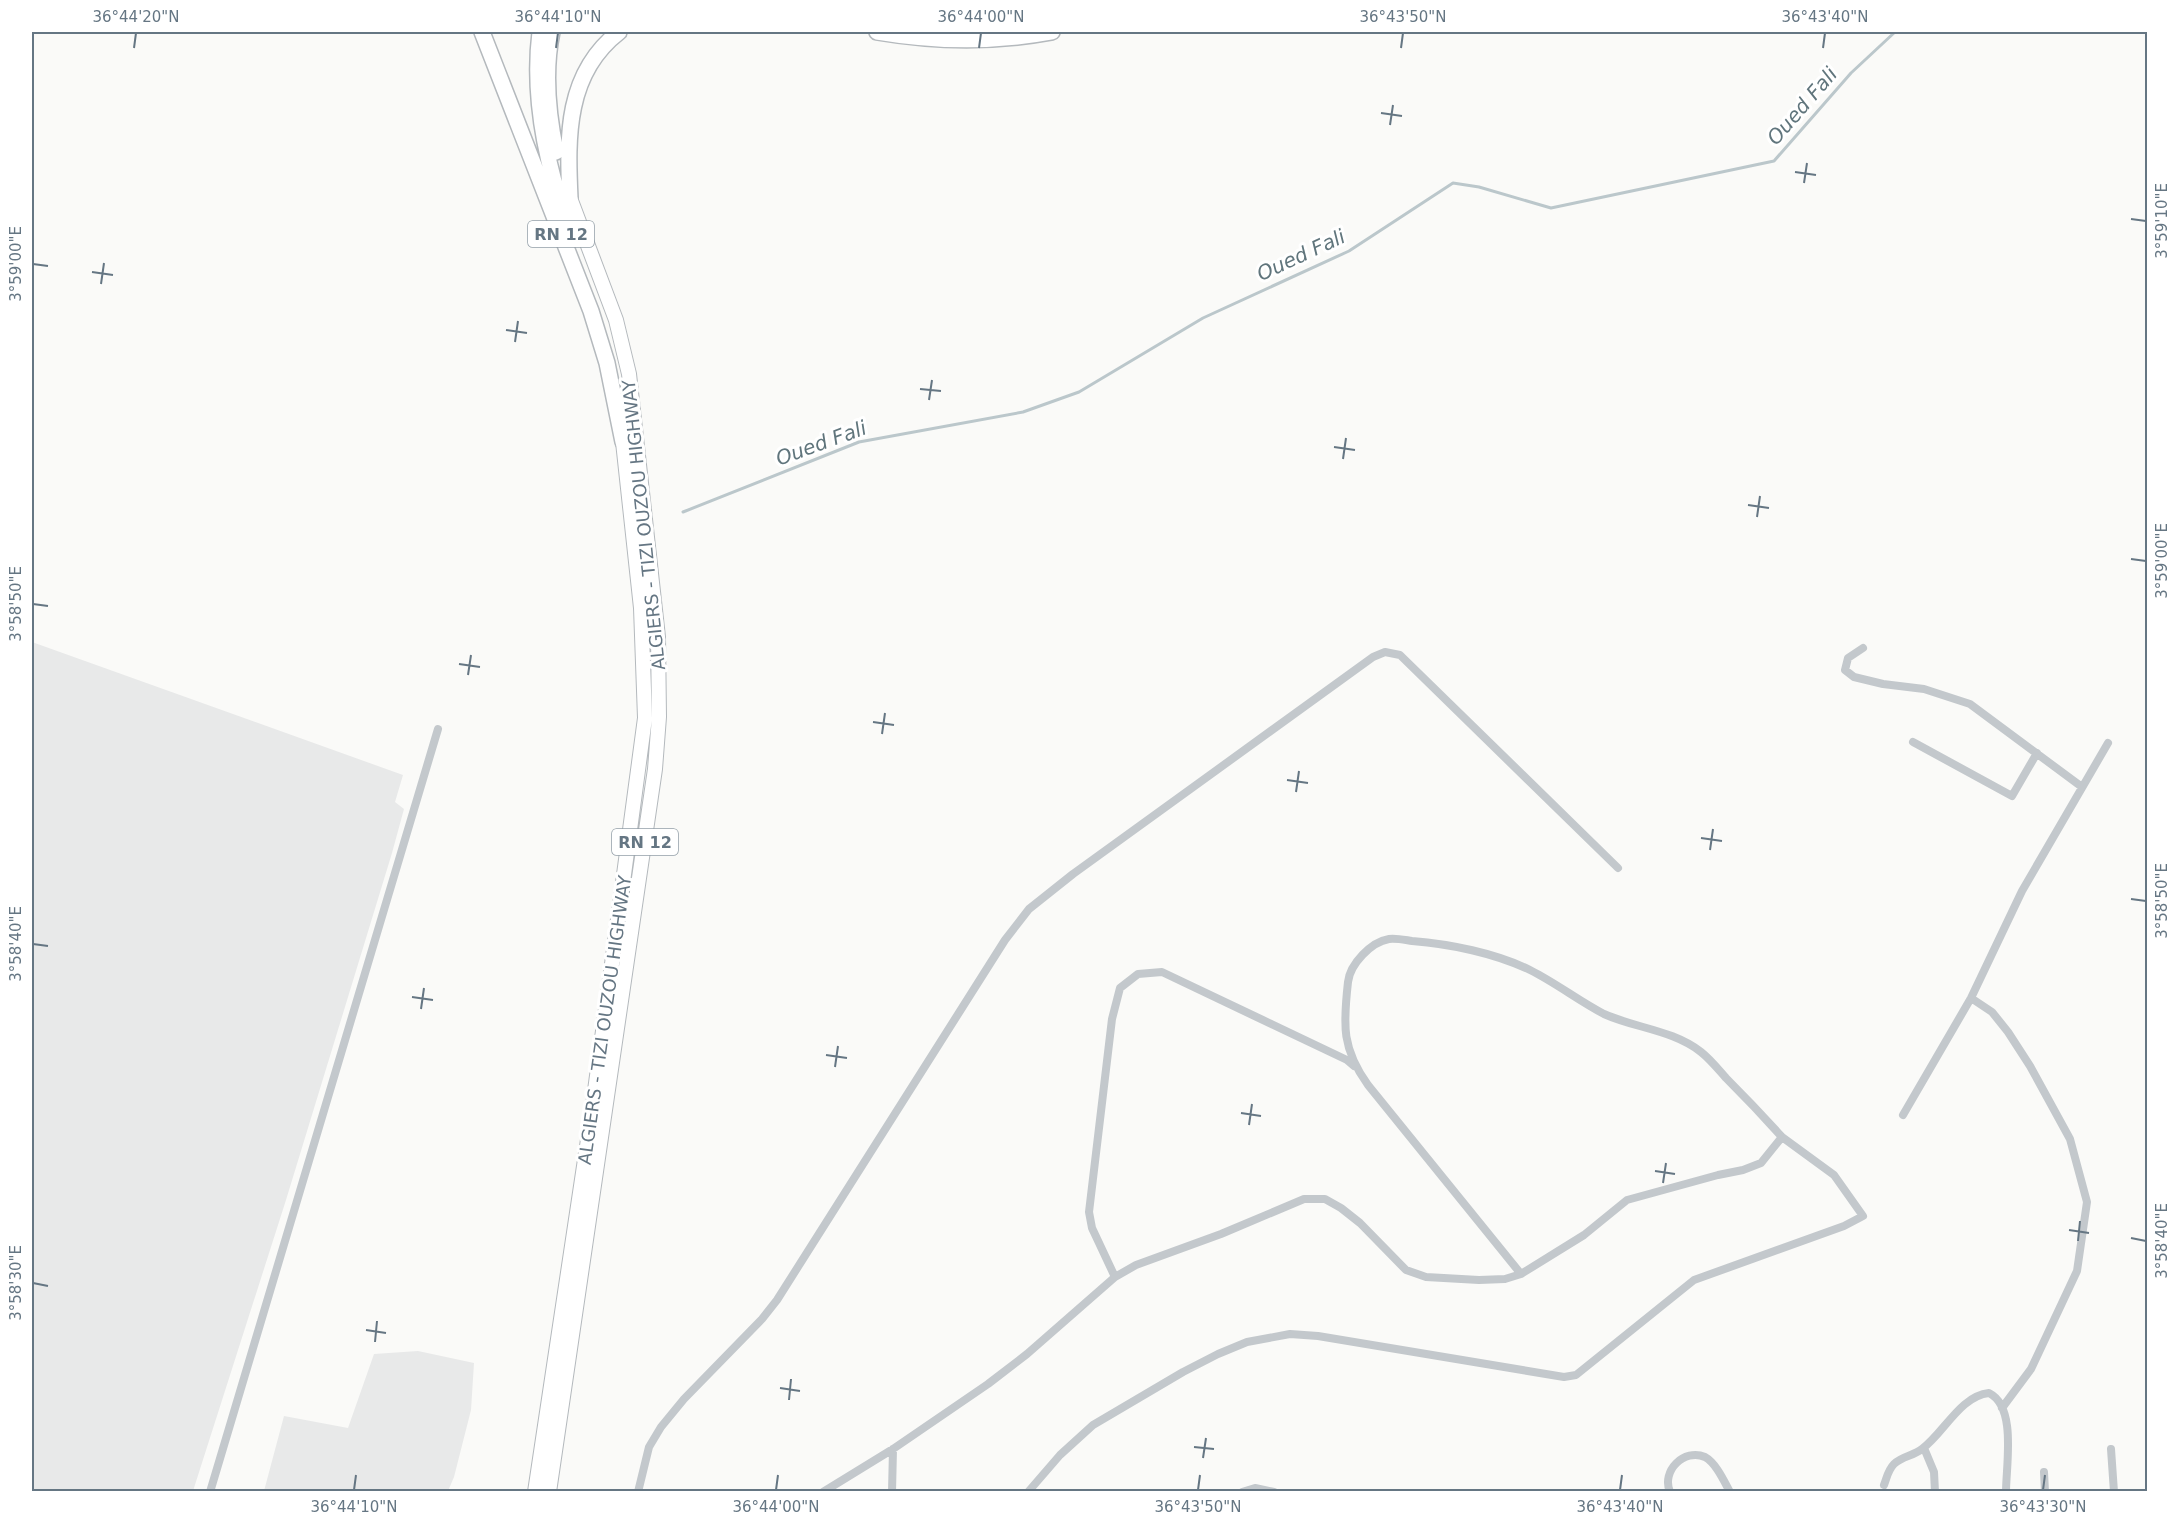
<svg xmlns="http://www.w3.org/2000/svg" width="2179" height="1523" viewBox="0 0 2179 1523" font-family="'DejaVu Sans',sans-serif">
	<rect width="100%" height="100%" fill="#fafaf8"/>
	<!-- built -->
	<path fill="#e8e9e9" d="M32 642 403 775 395 802 404 809 392 853 286 1200 193 1491H32Z
		M418 1351 474 1363 471 1410 454 1477 448 1491H264L284 1416 348 1428 374 1354Z"/>
	<g fill="none" stroke-linecap="round" stroke-linejoin="round">
		<!-- stream -->
		<path stroke="#bbc7cb" stroke-width="3" d="M683 512 859 442 1023 412 1079 392 1203 318 1349 251 1453 183 1479 187 1551 208 1774 161 1851 73 1895 32"/>
		<!-- trunk casing -->
		<g stroke="#b4b9bd" stroke-width="16">
			<path id="trunk" d="M535 1492 592 1113 645 718 641 608 623 442
				M549 1492 655 769 659 717 658 637 629 374 616 320 570 198"/>
		</g>
		<!-- motorway casing -->
		<g stroke="#b4b9bd" stroke-width="18">
			<path id="motorway" d="M482 32 591 311 607 363 623 442
				M540 32C532 96 545 159 566 220
				M552 32C544 70 548 114 556 152
				M877 32C936 42 993 43 1052 32
				M570 198C567 136 566 73 619 32"/>
		</g>
		<!-- minor -->
		<path stroke="#c3c8cc" stroke-width="8" d="M1863 648 1848 658 1845 670 1854 677 1883 684 1924 689 1970 704 2082 787
			M1913 742 2012 796 2037 753
			M1971 998 1992 1012 2008 1032 2030 1066 2070 1139 2087 1202 2077 1271 2031 1369 2002 1408
			M1903 1115 1971 998 2022 891 2108 743
			M1115 1277 1092 1228 1089 1212 1112 1019 1120 988 1138 974 1162 972 1347 1060 1354 1066
			M1924 1448 1934 1472 1935 1492
			M2111 1449 2114 1492
			M2044 1472 2045 1492
			M1884 1485C1887 1477 1888 1470 1894 1464 1902 1456 1913 1456 1922 1449 1944 1433 1960 1396 1989 1393 2017 1407 2006 1465 2006 1492
			M210 1492 438 729
			M638 1492 649 1447 661 1427 684 1399 762 1319 777 1300 1005 940 1029 909 1073 874 1373 657 1385 652 1400 655 1618 868
			M823 1492 893 1449 988 1384 1027 1354 1115 1277 1136 1265 1221 1234 1304 1199H1325L1341 1208 1360 1223 1406 1270 1426 1277 1479 1280 1505 1279 1521 1274 1584 1235 1627 1200 1718 1175 1743 1170 1761 1163 1782 1137C1764 1117 1745 1097 1726 1078 1718 1069 1710 1059 1701 1052 1673 1030 1635 1028 1604 1014 1579 1001 1556 983 1530 970 1495 953 1450 944 1412 941 1405 940 1396 938 1389 939 1371 942 1350 964 1348 982 1343 1026 1342 1049 1368 1085L1521 1274
			M892 1492 893 1449
			M1028 1492 1060 1455 1093 1425 1183 1372 1218 1354 1247 1342 1290 1334 1318 1336 1564 1377 1576 1375 1694 1280 1844 1226 1863 1216 1834 1175 1782 1137
			M1242 1492 1255 1488 1274 1492
			M1670 1492C1661 1471 1684 1448 1705 1457 1716 1463 1724 1481 1730 1492"/>
		<!-- trunk -->
		<use href="#trunk" stroke="#fff" stroke-width="14"/>
		<!-- motorway -->
		<use href="#motorway" stroke="#fff" stroke-width="15"/>
	</g>
	<!-- ticks -->
	<path fill="none" stroke="#657683" stroke-width="2" d="M134 48 136 33M556 48 558 33M979 48 981 33M1401 48 1403 33M1823 48 1825 33M1381 113 1402 116M1390 125 1393 105M1795 172 1816 175M1804 183 1807 163M2131 219 2146 221M33 264 48 266M92 272 113 275M101 284 104 263M506 330 527 333M515 342 518 321M920 389 941 391M929 400 932 380M1334 447 1355 450M1343 459 1346 438M1748 505 1769 508M1757 517 1760 496M2131 559 2146 561M33 604 48 606M459 664 480 667M468 675 471 655M873 722 894 725M882 734 885 713M1287 780 1308 783M1296 792 1299 771M1701 838 1722 841M1710 850 1713 829M2131 899 2146 901M33 944 48 946M412 997 433 1000M421 1009 424 988M826 1055 847 1058M835 1067 838 1046M1241 1113 1261 1116M1249 1125 1252 1104M1655 1171 1675 1174M1663 1183 1666 1163M2069 1230 2089 1233M2131 1238 2146 1241M2078 1241 2080 1221M33 1283 48 1286M366 1330 386 1333M375 1342 377 1321M780 1388 800 1391M789 1400 791 1379M1194 1447 1214 1449M1203 1458 1206 1438M354 1490 356 1475M776 1490 778 1475M1198 1490 1200 1475M1620 1490 1622 1475M2043 1490 2045 1475"/>
	<g text-anchor="middle" stroke-width="6" stroke-linejoin="round" paint-order="stroke">
		<!-- shield labels -->
		<g fill="#fff" stroke="#939fa8" stroke-width="1.5">
			<rect x="528" y="221" width="66" height="26" rx="4.5"/>
			<rect x="612" y="829" width="66" height="26" rx="4.5"/>
		</g>
		<g font-size="16" font-weight="bold" fill="#657683">
			<text x="561" y="240">RN 12</text>
			<text x="645" y="848">RN 12</text>
		</g>
		<!-- street labels -->
		<g font-size="18" fill="#657683" stroke="#fff">
			<text transform="translate(644 525) rotate(-96)" y="6">ALGIERS - TIZI OUZOU HIGHWAY</text>
			<text transform="translate(605 1020) rotate(-82)" y="6">ALGIERS - TIZI OUZOU HIGHWAY</text>
		</g>
		<!-- water labels -->
		<g font-size="20" font-style="italic" fill="#60757c" stroke="#fff">
			<text transform="translate(1802 106) rotate(-49)" y="7">Oued Fali</text>
			<text transform="translate(1301 255) rotate(-25)" y="7">Oued Fali</text>
			<text transform="translate(821 443) rotate(-20)" y="7">Oued Fali</text>
		</g>
	</g>
	<!-- border -->
	<rect width="2179" height="1523" fill="none" stroke="#ffffff" stroke-width="66"/>
	<rect x="33" y="33" width="2113" height="1457" fill="none" stroke="#657683" stroke-width="2"/>
	<g font-size="15" text-anchor="middle" fill="#657683">
		<text x="136" y="22">36°44'20"N</text>
		<text x="558" y="22">36°44'10"N</text>
		<text x="981" y="22">36°44'00"N</text>
		<text x="1403" y="22">36°43'50"N</text>
		<text x="1825" y="22">36°43'40"N</text>
		<text transform="translate(2162 221) rotate(-90)" y="5">3°59'10"E</text>
		<text transform="translate(16 264) rotate(-90)" y="5">3°59'00"E</text>
		<text transform="translate(2162 561) rotate(-90)" y="5">3°59'00"E</text>
		<text transform="translate(16 604) rotate(-90)" y="5">3°58'50"E</text>
		<text transform="translate(2162 901) rotate(-90)" y="5">3°58'50"E</text>
		<text transform="translate(16 944) rotate(-90)" y="5">3°58'40"E</text>
		<text transform="translate(2162 1241) rotate(-90)" y="5">3°58'40"E</text>
		<text transform="translate(16 1283) rotate(-90)" y="5">3°58'30"E</text>
		<text x="354" y="1512">36°44'10"N</text>
		<text x="776" y="1512">36°44'00"N</text>
		<text x="1198" y="1512">36°43'50"N</text>
		<text x="1620" y="1512">36°43'40"N</text>
		<text x="2043" y="1512">36°43'30"N</text>
	</g>
</svg>
